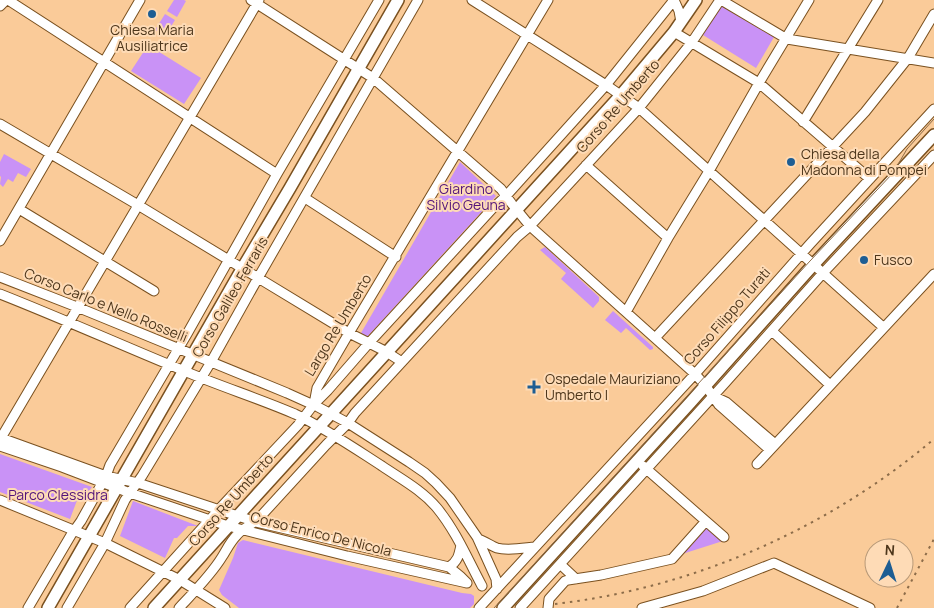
<svg xmlns="http://www.w3.org/2000/svg" width="934" height="608" viewBox="0 0 934 608" font-family="Manrope,sans-serif">
	<rect width="100%" height="100%" fill="#facb99"/>
	<!-- green -->
	<path fill="#c992f6" d="M174 0H184L186 1 177 17 167 11Z
		M721 6 774 37 756 68 703 35Z
		M165 14 175 20 165 36 155 30Z
		M148 45 201 78 184 104 131 71Z
		M4 154 31 169 26 177 18 173 13 182 8 179 3 187 0 184 1 177 0 176V162Z
		M460 162 496 196 367 337 361 333Z
		M545 247 599 297V301L593 308 561 279 566 273 540 250Z
		M613 311 653 347V349L650 350 626 328 621 333 605 320Z
		M0 454 92 487 84 497 79 495 70 519 0 492Z
		M133 501 198 526H188L177 538H174L165 558 120 536Z
		M706 523 726 540 676 556Z
		M243 540 462 593 471 594 474 596V604L470 608H239L222 595 219 590 233 558 238 543Z"/>
	<g fill="none" stroke-linecap="round" stroke-linejoin="round">
		<!-- minor casing -->
		<g stroke="#7a5120" stroke-width="11">
			<path id="minor" d="M8 0 277 174
				M251 0 373 78 501 189 512 204 530 226 695 374 705 385 719 405 770 450
				M259 0 1 438 106 476 138 483 256 522 449 567 460 576 467 583
				M472 0 606 85 639 108 883 327
				M674 0 679 11 681 22
				M721 0 787 39 934 63
				M0 6 6 0
				M674 32 759 83 870 179
				M803 122 878 0
				M0 124 138 205 349 333 385 351 402 362
				M586 165 668 238
				M305 198 396 257
				M19 209 154 291
				M0 241 140 0
				M0 277 77 307 287 393 318 407 348 423 409 462 425 473 436 483 450 498 477 537 496 579 497 589
				M0 294C61 318 121 345 182 370 219 386 258 398 295 414 325 428 354 448 382 466 401 479 422 490 437 508 456 531 468 560 482 586
				M626 312 668 238 709 171 759 83 809 0
				M772 331 830 385
				M655 338 865 112 908 58 934 14
				M713 396 726 402 775 444
				M314 404 317 388 349 333 548 0
				M0 446 62 467 130 493 228 526 347 556 467 583
				M757 464 934 274
				M643 466 724 537
				M0 500 105 543 180 580 225 608
				M478 539C485 541 491 546 497 548 508 551 524 548 535 547
				M560 564 576 579
				M449 567C458 561 459 555 461 545
				M28 608 71 535 81 521 106 476 110 465 187 334 277 174 379 0
				M67 608 105 543 125 500 142 476 211 362 258 278 418 0
				M130 608 223 505 298 425 314 404 328 390 369 343 492 209 506 196 606 85 674 0
				M179 608C193 593 211 575 222 557 227 549 230 542 237 535 244 527 254 524 261 516L326 445 348 423 355 413 517 237 530 226 639 108 692 42 720 0
				M479 608 695 374 810 244 934 109
				M520 608 725 383 823 273 934 155
				M548 608 549 599 565 581 568 580 601 575 672 559 706 521
				M642 608 703 591 774 563 870 608"/>
		</g>
		<!-- major casing -->
		<g stroke="#7a5120" stroke-width="14">
			<path id="major" d="M48 608 242 269 290 188 398 0
				M154 608 621 95 674 32 696 0
				M503 608 690 403 813 265 934 135"/>
		</g>
		<!-- minor -->
		<use href="#minor" stroke="#fff" stroke-width="9"/>
		<!-- major -->
		<use href="#major" stroke="#fff" stroke-width="11"/>
		<!-- tram -->
		<path stroke="#8c6c49" stroke-width="1" d="M494 608 810 261 893 173 907 149 934 119"/>
		<!-- rail -->
		<path stroke="#8c6c49" stroke-width="2" stroke-dasharray="2.5 5" stroke-linecap="butt" d="M555 604C693 588 828 529 934 439
			M897 608 934 539"/>
	</g>
	<!-- markers -->
	<g fill="#1d5d93" stroke="#fedbb6" stroke-width="2">
		<circle cx="152" cy="14" r="5"/>
		<circle cx="791" cy="162" r="5"/>
		<circle cx="864" cy="260" r="5"/>
		<path d="M531.5 379.5h5v5h5v5h-5v5h-5v-5h-5v-5h5z"/>
	</g>
	<g text-anchor="middle" stroke-width="4" stroke-linejoin="round" paint-order="stroke">
		<!-- poi labels -->
		<g font-size="14" fill="#4d361b" stroke="#fedbb6" text-anchor="start">
			<text x="152" y="35" text-anchor="middle">Chiesa Maria<tspan x="152" dy="16">Ausiliatrice</tspan></text>
			<text x="801" y="159">Chiesa della<tspan x="801" dy="16">Madonna di Pompei</tspan></text>
			<text x="874" y="265">Fusco</text>
			<text x="545" y="384">Ospedale Mauriziano<tspan x="545" dy="16">Umberto I</tspan></text>
		</g>
		<!-- street labels -->
		<g font-size="14" fill="#4d361b" stroke="#fedbb6">
			<text transform="translate(618 106) rotate(-49)" y="5">Corso Re Umberto</text>
			<text transform="translate(230 297) rotate(-60)" y="5">Corso Galileo Ferraris</text>
			<text transform="translate(106 305) rotate(22)" y="5">Corso Carlo e Nello Rosselli</text>
			<text transform="translate(727 316) rotate(-49)" y="5">Corso Filippo Turati</text>
			<text transform="translate(338 325) rotate(-59)" y="5">Largo Re Umberto</text>
			<text transform="translate(231 500) rotate(-48)" y="5">Corso Re Umberto</text>
			<text transform="translate(321 534) rotate(14)" y="5">Corso Enrico De Nicola</text>
		</g>
		<!-- park labels -->
		<g font-size="14" fill="#53147a" stroke="#fedbb6">
			<text x="466" y="194">Giardino<tspan x="466" dy="16">Silvio Geuna</tspan></text>
			<text x="58" y="500">Parco Clessidra</text>
		</g>
	</g>
	<!-- north arrow -->
	<g transform="translate(889 563) rotate(4)"><circle r="24" fill="#fedbb6" stroke="#b79978"/>
	<path d="M0-4L9 19L0 12L-9 19Z" fill="#1d5d93"/>
	<text y="-8" font-size="14" font-weight="bold" text-anchor="middle" fill="#4d361b">N</text>
	</g>
</svg>
